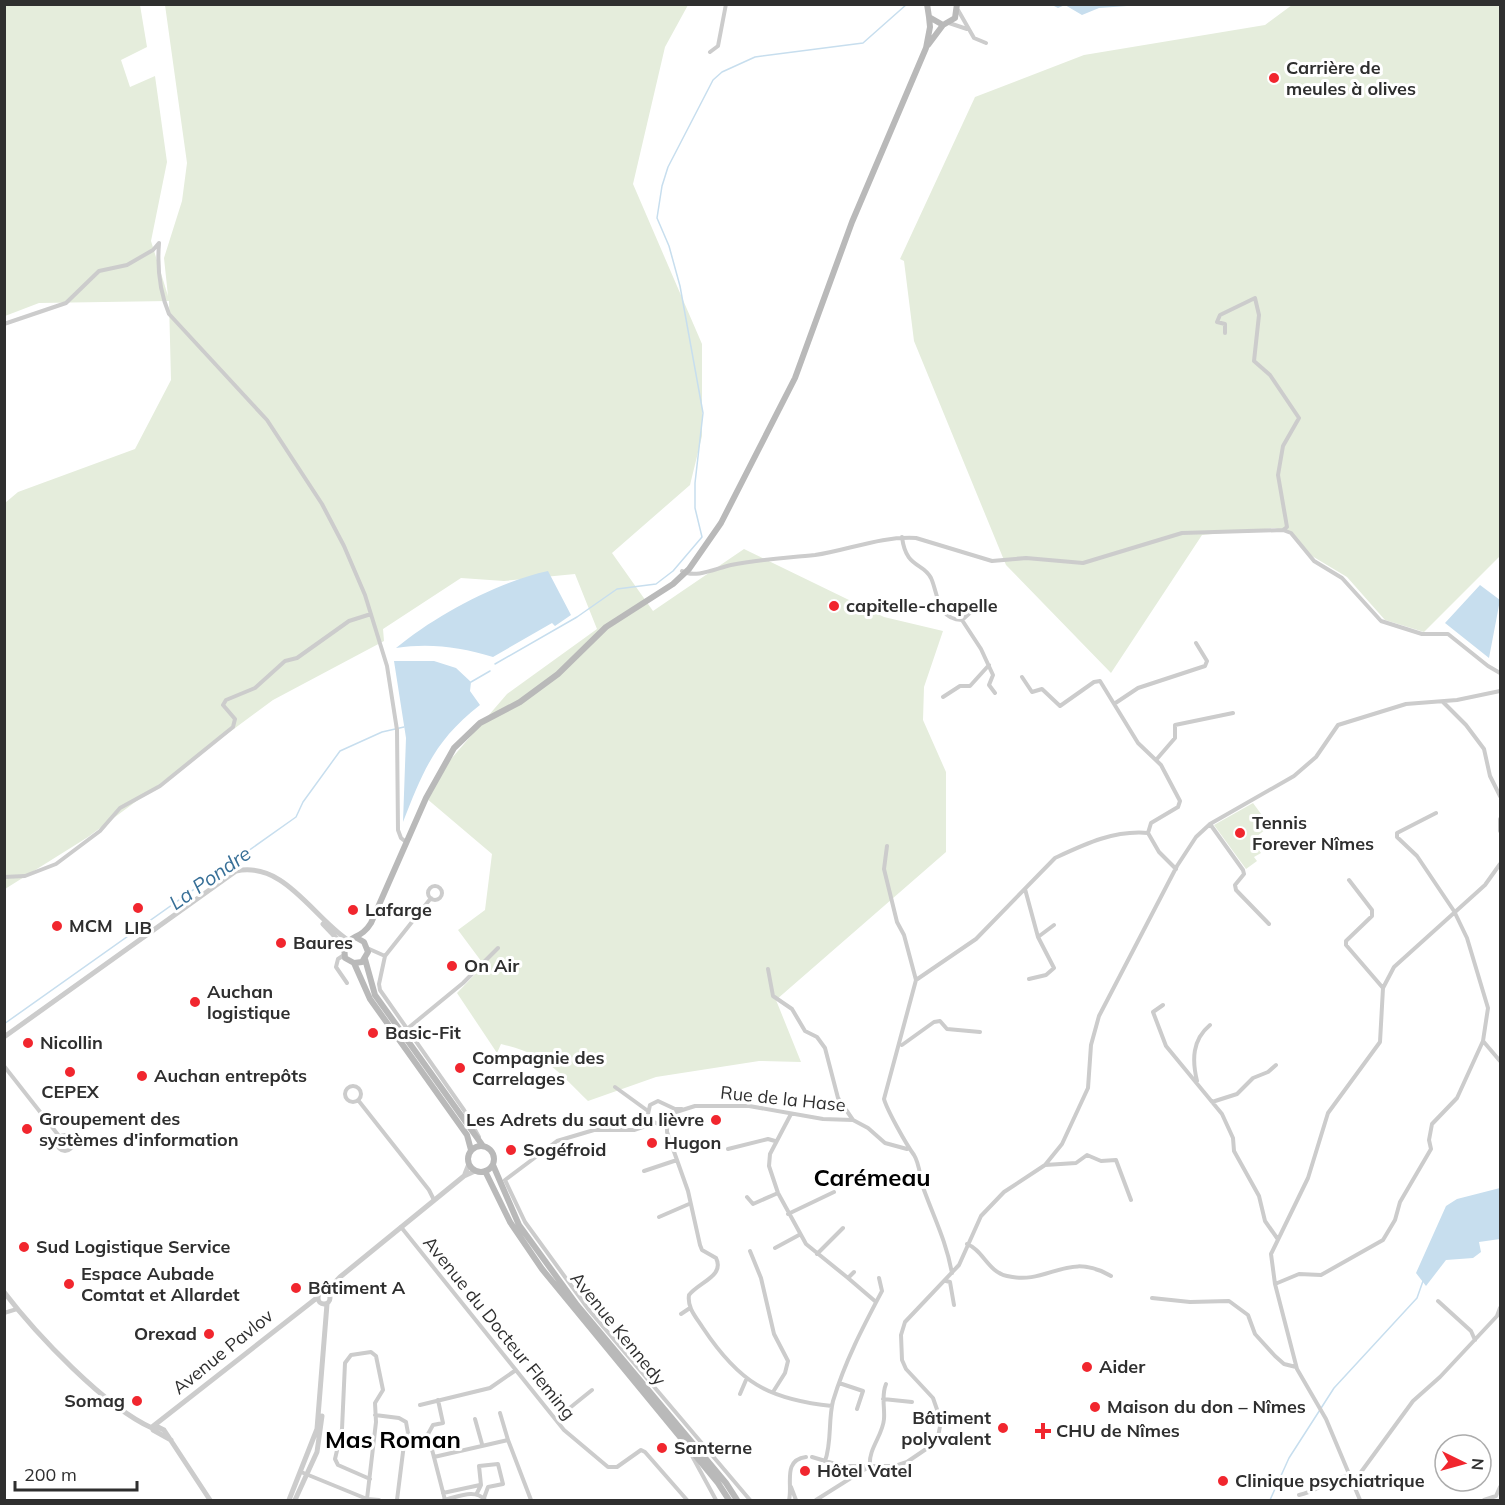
<svg xmlns="http://www.w3.org/2000/svg" width="1505" height="1505" viewBox="0 0 1505 1505" font-family="Mulish,sans-serif">
	<rect width="100%" height="100%" fill="#fff"/>
	<!-- green -->
	<path fill="#e5eddc" d="M5 5H140L147 47 121 60 130 87 155 76 167 162 151 241 168 296 164 258 182 201 187 163 165 5H688L665 47 633 184 702 344V436L690 485 612 553 653 611 744 549 884 617 943 631 924 687 923 720 946 772V852L776 1000 801 1062 759 1061 656 1077 588 1101C555 1069 547 1055 501 1044L497 1053 457 993 484 965 458 930 485 910 492 854 426 798 445 766 507 694 597 629 575 574 504 581 461 578 383 629 384 641 273 700 88 837 5 889V503L18 492 135 449 171 380 169 301 39 303 5 316Z
		M1292 5H1500V556L1424 632 1385 620 1347 577 1312 556 1292 533 1275 528 1202 535 1111 673 1006 565 914 341 904 261 900 259 975 97 1084 55 1265 25Z
		M1253 803 1270 826 1252 840 1261 853 1254 857 1257 861 1246 869 1214 825Z"/>
	<!-- water -->
	<path fill="#c7deee" d="M1052 5H1141L1099 8 1082 15 1065 5 1058 8Z
		M548 571 571 615 555 626 552 623 493 657C460 647 430 643 396 648 436 615 497 582 548 571Z
		M1480 585 1500 600 1489 658 1445 623Z
		M394 661H434L456 668 471 682 470 691 480 705C435 740 423 771 403 822L406 738Z
		M1500 1188V1239L1479 1242 1481 1252 1473 1258 1446 1260 1426 1286 1416 1273 1446 1206 1457 1199Z"/>
	<g fill="none" stroke-linecap="round" stroke-linejoin="round">
		<!-- stream -->
		<path stroke="#c7deee" stroke-width="1.5" d="M495 664 577 617 617 589 656 584 673 571 702 537 695 508V483L703 413 680 286 669 246 657 218 662 186 668 167 713 80 722 72 755 57 863 43 907 4
			M471 682 490 671
			M4 1024 296 817 303 802 340 751 382 732 404 727
			M1270 1500 1289 1458 1334 1388 1417 1298 1423 1281"/>
		<!-- minor -->
		<path stroke="#ccc" stroke-width="4" d="M958 10 974 38 986 43
			M949 23 967 29
			M710 52 718 46 726 4
			M159 243C157 268 159 290 169 314L267 420 322 504 344 546 365 595 387 666 397 730 398 830 401 838 406 842
			M4 324 66 303 99 271 127 265 153 250 159 243
			M1225 333V324L1217 322 1220 315 1255 298 1259 315 1254 361 1270 375 1299 418 1283 446 1278 475 1287 527 1283 530
			M902 537C906 569 923 562 931 578 938 593 937 620 962 620L981 649 993 675 989 685 995 693
			M682 571C695 579 717 568 731 565 759 559 787 558 815 555 849 550 880 536 916 538L992 561 1026 558 1083 563 1182 533 1283 530 1291 533 1314 561 1342 578 1381 621 1422 634H1448L1488 666 1500 673
			M962 620 980 604
			M1022 677 1032 692 1042 689 1060 706 1094 682 1100 681 1138 743 1161 765 1180 801 1178 807 1151 823 1148 833
			M943 697 960 686H970L989 665
			M1443 702 1466 725 1484 749 1490 776 1500 796
			M1114 704 1138 688 1205 666 1207 661 1196 643
			M1156 760 1175 738V725L1233 713
			M1500 819V831
			M1210 824 1243 870 1244 874 1235 885 1236 890 1269 924
			M887 846 884 869 897 922 904 935 916 980
			M4 877 25 876 56 864 100 831 120 808 160 786 233 727 235 719 223 705 226 700 255 688 285 661 297 658 349 621 371 614
			M1349 880 1372 910V916L1346 941V945L1383 988
			M428 893a7 7 0 1 1 14 0a7 7 0 1 1-14 0Z
			M1025 889 1038 937 1054 925
			M367 948 385 956 431 898
			M344 955 338 959 336 967 347 983
			M385 956 379 984 380 990 464 1110 479 1137
			M768 969 773 996 792 1009 805 1031 817 1037 825 1048 838 1098 853 1120
			M1029 979 1046 975 1054 968 1038 937
			M1163 1005 1153 1012 1166 1046 1222 1114 1233 1138 1234 1151 1259 1196 1265 1221 1277 1238
			M407 1029 463 983 498 948
			M1483 1041 1500 1061
			M902 1045 934 1022 940 1021 947 1029 980 1032
			M4 1066 59 1136
			M1197 1081C1192 1060 1192 1040 1210 1025
			M345 1094a8 8 0 1 1 16 0a8 8 0 1 1-16 0Z
			M615 1087 648 1111
			M358 1100 429 1190 434 1200
			M1212 1102 1237 1094 1253 1078 1268 1072 1276 1065
			M682 1109H675L658 1101 650 1105 648 1114 650 1120 660 1125 666 1123 676 1112 695 1106H749L823 1119 853 1120 868 1128 885 1143 907 1149
			M791 1114 770 1154 769 1166 778 1193 806 1244 848 1278 854 1272
			M667 1122V1132L688 1191 700 1245 702 1250 716 1258C725 1276 699 1282 689 1295 687 1308 696 1317 703 1328 739 1382 767 1399 832 1406
			M57 1143a8 8 0 1 1 16 0a8 8 0 1 1-16 0Z
			M728 1149 768 1139 775 1141
			M1045 1165 1076 1163 1087 1155 1101 1161 1116 1160 1131 1200
			M644 1171 677 1160
			M505 1180 525 1222 589 1310 750 1500
			M505 1180 557 1141 594 1130H634L654 1123
			M747 1197 753 1204 778 1193
			M788 1214 834 1192
			M659 1217 689 1204
			M401 1227 564 1430 608 1467H617L641 1450 645 1452 687 1500
			M967 1244C983 1250 988 1272 1007 1276 1049 1286 1066 1250 1111 1276
			M775 1248 799 1235
			M750 1251 761 1278 774 1334 788 1361 785 1373 773 1392
			M817 1254 843 1228
			M952 1273C946 1241 935 1220 924 1190 920 1180 920 1164 914 1155 906 1144 887 1110 884 1099L916 980 976 939 1055 858C1085 844 1114 830 1148 833L1159 852 1176 869
			M848 1278 876 1302
			M946 1281 950 1282 954 1305
			M1275 1284 1299 1274 1321 1275 1383 1240 1395 1220 1400 1202 1431 1149 1429 1140 1432 1124 1457 1098 1483 1041 1488 1008 1467 938 1454 911 1417 856 1397 837V833L1436 813
			M1152 1298 1190 1302 1229 1301 1248 1315 1255 1334 1275 1356 1284 1364 1296 1367
			M1438 1301 1471 1331 1475 1340
			M4 1313 17 1309
			M681 1314 690 1308
			M839 1383 863 1391 857 1409
			M740 1394 746 1380
			M883 1399 912 1402
			M438 1400 443 1423 433 1425 428 1434 445 1500
			M420 1405 490 1388 516 1370
			M500 1413 508 1440
			M375 1415 399 1418 406 1422 408 1433 404 1444
			M475 1419 482 1444
			M556 1419 592 1390
			M691 1454 716 1500
			M434 1457 508 1440 531 1500
			M812 1457 842 1466H869
			M825 1461C832 1442 828 1421 833 1401 845 1361 863 1327 882 1291L879 1278
			M870 1466C868 1449 883 1435 884 1419 885 1407 881 1396 886 1384
			M301 1472 367 1499 379 1500
			M1353 1483 1413 1401 1440 1377 1497 1316 1500 1308
			M791 1487 796 1500
			M443 1493 480 1485
			M477 1493 481 1485 479 1466 498 1464 503 1484 488 1487 484 1498
			M1299 1495C1318 1492 1329 1477 1350 1476
			M367 1500V1499L376 1422 375 1403 383 1390 376 1356 371 1352 351 1355 345 1363 342 1429 335 1459 338 1465 370 1479
			M397 1500 404 1444 429 1439
			M444 1500C458 1497 475 1488 485 1500
			M789 1500C793 1485 782 1460 806 1457
			M816 1500 870 1466H895L907 1462 932 1445 938 1437 941 1421 933 1398 906 1369 902 1360 901 1335 905 1322 959 1265 981 1216 1004 1192 1045 1165 1062 1144 1088 1088 1091 1045 1099 1016 1177 866 1196 837 1210 824 1294 776 1316 757 1338 725 1406 704 1457 700 1500 691
			M1360 1500 1326 1419 1297 1369 1275 1284 1271 1254 1308 1178 1328 1113 1380 1042 1383 988 1394 967 1485 885 1500 864
			M1484 1500 1496 1496 1500 1487"/>
		<!-- tertiary -->
		<path stroke="#ccc" stroke-width="5" d="M323 924 344 946
			M4 1037 236 871C284 861 312 916 348 940
			M465 1174 469 1164
			M318 1298a6 6 0 1 1 12 0a6 6 0 1 1-12 0Z
			M4 1292C36 1334 105 1407 152 1428
			M326 1292 340 1277 464 1176 475 1171
			M156 1426 164 1430 210 1500
			M171 1440 153 1430 152 1427 318 1297
			M289 1500 317 1429 327 1304
			M295 1500 317 1452 322 1416"/>
		<!-- secondary -->
		<path stroke="#b9b9b9" stroke-width="6" d="M927 4 929 17 943 25 955 18 957 4
			M928 45 943 25
			M357 938 364 942 368 952 362 962 354 963 345 958 344 946C352 935 362 938 371 923L426 798 454 748 480 723 520 702 558 674 606 627 673 584 689 569 721 523 795 378 852 222 926 48 930 27 929 17
			M365 959 375 995 483 1146
			M354 963 370 999 467 1135 471 1150
			M468 1159a13 13 0 1 1 26 0a13 13 0 1 1-26 0Z
			M493 1165 519 1225 577 1305 726 1483 737 1500
			M485 1171 510 1222 542 1269 718 1483 729 1500"/>
	</g>
	<!-- markers -->
	<g fill="#f1262e" stroke="#fff" stroke-width="2">
		<circle cx="1274" cy="78" r="6"/>
		<circle cx="834" cy="606" r="6"/>
		<circle cx="1240" cy="833" r="6"/>
		<circle cx="138" cy="908" r="6"/>
		<circle cx="353" cy="910" r="6"/>
		<circle cx="57" cy="926" r="6"/>
		<circle cx="281" cy="943" r="6"/>
		<circle cx="452" cy="966" r="6"/>
		<circle cx="195" cy="1002" r="6"/>
		<circle cx="373" cy="1033" r="6"/>
		<circle cx="28" cy="1043" r="6"/>
		<circle cx="460" cy="1068" r="6"/>
		<circle cx="70" cy="1072" r="6"/>
		<circle cx="142" cy="1076" r="6"/>
		<circle cx="716" cy="1120" r="6"/>
		<circle cx="27" cy="1129" r="6"/>
		<circle cx="652" cy="1143" r="6"/>
		<circle cx="511" cy="1150" r="6"/>
		<circle cx="24" cy="1247" r="6"/>
		<circle cx="69" cy="1284" r="6"/>
		<circle cx="296" cy="1288" r="6"/>
		<circle cx="209" cy="1334" r="6"/>
		<circle cx="1087" cy="1367" r="6"/>
		<circle cx="137" cy="1401" r="6"/>
		<circle cx="1095" cy="1407" r="6"/>
		<circle cx="1003" cy="1428" r="6"/>
		<path d="M1040 1422h6v6h6v6h-6v6h-6v-6h-6v-6h6z"/>
		<circle cx="662" cy="1448" r="6"/>
		<circle cx="805" cy="1471" r="6"/>
		<circle cx="1223" cy="1481" r="6"/>
	</g>
	<g text-anchor="middle" stroke-width="6" stroke-linejoin="round" paint-order="stroke">
		<!-- poi labels -->
		<g font-size="18" font-weight="bold" fill="#2f2f2f" stroke="#fff" text-anchor="start">
			<text x="1286" y="74">Carrière de<tspan x="1286" dy="21">meules à olives</tspan></text>
			<text x="846" y="612">capitelle-chapelle</text>
			<text x="1252" y="829">Tennis<tspan x="1252" dy="21">Forever Nîmes</tspan></text>
			<text x="365" y="916">Lafarge</text>
			<text x="69" y="932">MCM</text>
			<text x="138" y="934" text-anchor="middle">LIB</text>
			<text x="293" y="949">Baures</text>
			<text x="464" y="972">On Air</text>
			<text x="207" y="998">Auchan<tspan x="207" dy="21">logistique</tspan></text>
			<text x="385" y="1039">Basic-Fit</text>
			<text x="40" y="1049">Nicollin</text>
			<text x="472" y="1064">Compagnie des<tspan x="472" dy="21">Carrelages</tspan></text>
			<text x="154" y="1082">Auchan entrepôts</text>
			<text x="70" y="1098" text-anchor="middle">CEPEX</text>
			<text x="39" y="1125">Groupement des<tspan x="39" dy="21">systèmes d'information</tspan></text>
			<text x="704" y="1126" text-anchor="end">Les Adrets du saut du lièvre</text>
			<text x="664" y="1149">Hugon</text>
			<text x="523" y="1156">Sogéfroid</text>
			<text x="36" y="1253">Sud Logistique Service</text>
			<text x="81" y="1280">Espace Aubade<tspan x="81" dy="21">Comtat et Allardet</tspan></text>
			<text x="308" y="1294">Bâtiment A</text>
			<text x="197" y="1340" text-anchor="end">Orexad</text>
			<text x="1099" y="1373">Aider</text>
			<text x="125" y="1407" text-anchor="end">Somag</text>
			<text x="1107" y="1413">Maison du don – Nîmes</text>
			<text x="991" y="1424" text-anchor="end">Bâtiment<tspan x="991" dy="21">polyvalent</tspan></text>
			<text x="1056" y="1437">CHU de Nîmes</text>
			<text x="674" y="1454">Santerne</text>
			<text x="817" y="1477">Hôtel Vatel</text>
			<text x="1235" y="1487">Clinique psychiatrique</text>
		</g>
		<!-- street labels -->
		<g font-size="18" fill="#2f2f2f" stroke="#fff">
			<text transform="translate(783 1099) rotate(6)" y="6">Rue de la Hase</text>
			<text transform="translate(499 1328) rotate(51)" y="6">Avenue du Docteur Fleming</text>
			<text transform="translate(618 1329) rotate(51)" y="6">Avenue Kennedy</text>
			<text transform="translate(223 1352) rotate(-39)" y="6">Avenue Pavlov</text>
		</g>
		<!-- water labels -->
		<g font-size="20" font-style="italic" fill="#376f97" stroke="#fff">
			<text transform="translate(210 878) rotate(-35)" y="7">La Pondre</text>
		</g>
		<!-- district labels -->
		<g font-size="24" font-weight="bold" fill="#000" stroke="#fff">
			<text x="872" y="1186">Carémeau</text>
			<text x="393" y="1448">Mas Roman</text>
		</g>
	</g>
	<!-- border -->
	<rect width="1505" height="1505" fill="none" stroke="#2f2f2f" stroke-width="12"/>
	<!-- north arrow -->
	<g transform="translate(1463 1463) rotate(95)"><circle r="28" fill="#ffffff" stroke="#acacac" stroke-width="1.5"/>
	<path d="M0-4.5L10 22L0 15L-10 22Z" fill="#f1262e"/>
	<text y="-9" font-size="16" font-weight="bold" text-anchor="middle" fill="#2f2f2f">N</text>
	</g>
	<!-- scale -->
	<path d="M15 1481v9h122v-9" fill="none" stroke="#2f2f2f" stroke-width="3"/>
	<text x="24" y="1481" font-size="18" fill="#2f2f2f" stroke="#ffffff" stroke-width="4.5" paint-order="stroke">200 m</text>
</svg>
